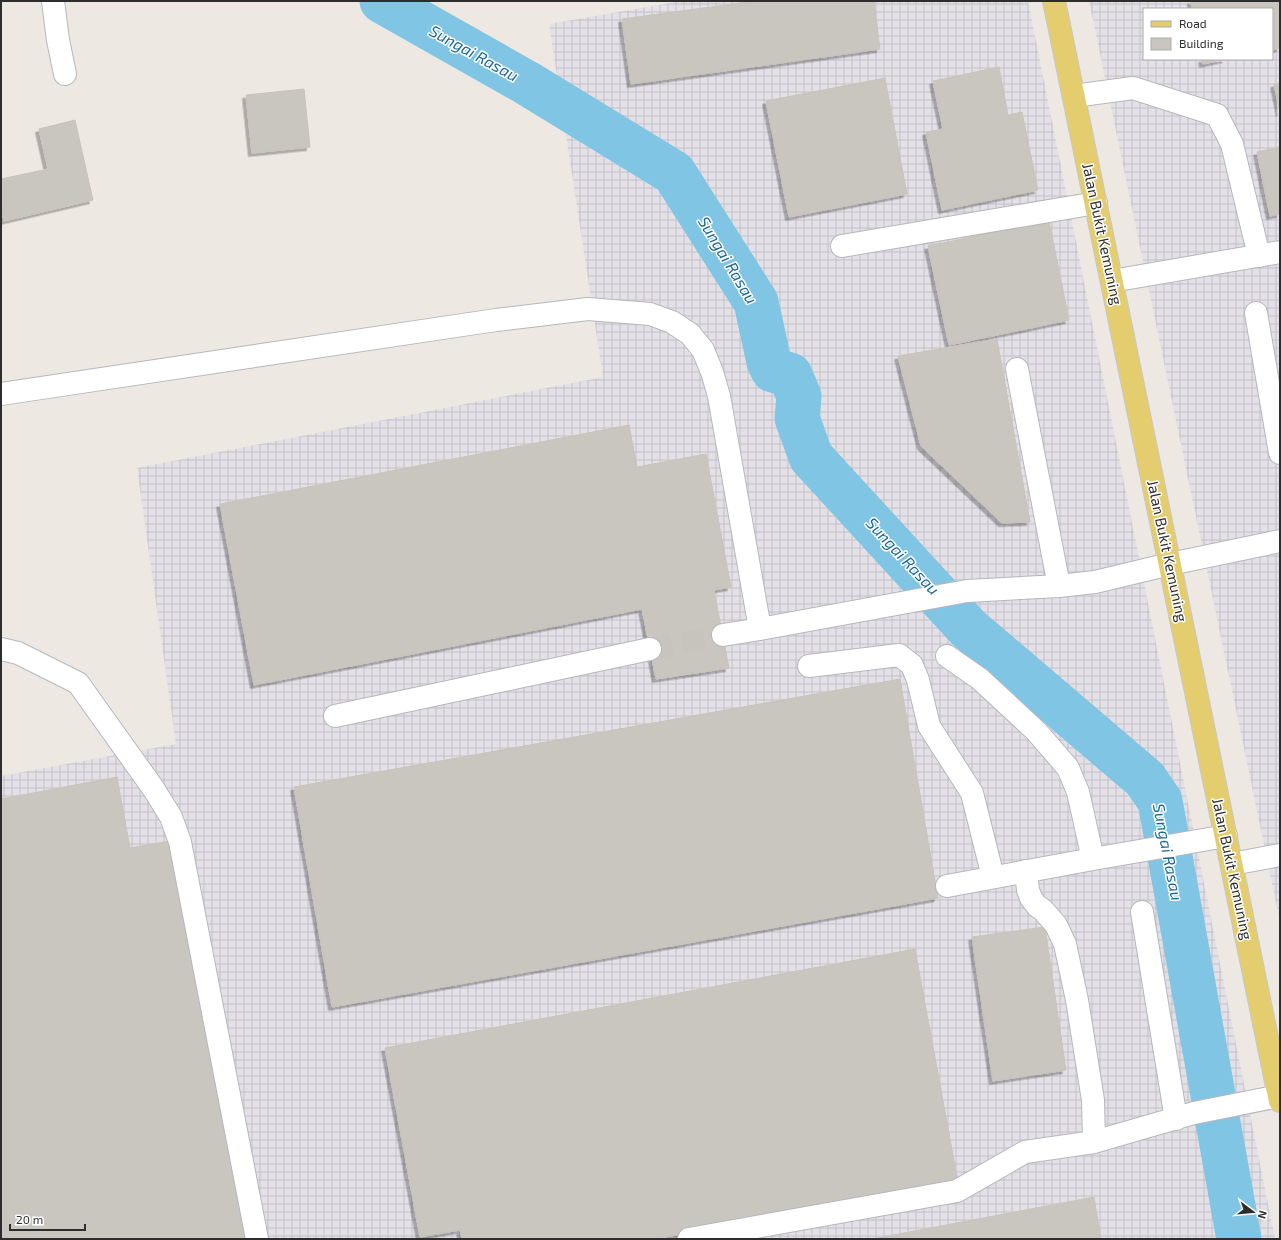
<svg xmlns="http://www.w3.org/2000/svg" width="1281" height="1240" viewBox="0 0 1281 1240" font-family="'Exo 2',sans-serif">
	<defs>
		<pattern id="industrial-grid" width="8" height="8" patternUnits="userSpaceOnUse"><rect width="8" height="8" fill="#e3e1e7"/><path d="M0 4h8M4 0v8" fill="none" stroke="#c3c1c6"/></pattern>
		<filter id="shadow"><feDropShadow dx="-3.5" dy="3.5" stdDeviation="0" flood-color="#0004"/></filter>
	</defs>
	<rect width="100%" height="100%" fill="#ede8e1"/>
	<!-- industrial -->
	<path fill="url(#industrial-grid)" fill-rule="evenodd" d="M682 1H1028L1275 1239H1V776L176 744 137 468 603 377 549 24Z
		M1089 1H1280V922ZM1144 9H1272V59H1144Z"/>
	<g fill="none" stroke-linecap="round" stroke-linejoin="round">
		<!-- river -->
		<path stroke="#80c6e4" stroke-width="45" d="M382 1 527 83 674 173 756 302 769 362 773 370 790 375 799 396 797 418 811 457 968 628 1145 779 1160 801 1239 1239"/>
	</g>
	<!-- building -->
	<path fill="#c9c6bf" stroke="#c9c4bb" filter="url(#shadow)" d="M755 1H874L880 49 631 84 622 19Z
		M1191 1H1280V48L1272 50V9H1192Z
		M1202 59H1226L1203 64Z
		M999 67 1008 115 1022 112 1038 190 942 210 926 132 943 129 933 81Z
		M885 78 907 194 789 217 766 101Z
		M1280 83V113L1274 84Z
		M304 89 310 147 252 153 246 95Z
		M75 120 93 200 4 221 1 206V179L48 169 39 129Z
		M1280 147V214L1270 216 1257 152Z
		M1049 221 1069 320 949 345 928 246Z
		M997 339 1030 522 1002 523 921 446 898 356Z
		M629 425 637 467 706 454 731 587 714 590 729 668 656 679 642 609 254 685 220 504Z
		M900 679 938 898 332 1007 294 787Z
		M117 777 130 848 175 840 248 1239H1V799Z
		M1045 927 1066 1070 993 1081 972 937Z
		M915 949 958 1182 655 1239H462L460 1230 420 1237 385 1048Z
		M1094 1197 1101 1239H872Z"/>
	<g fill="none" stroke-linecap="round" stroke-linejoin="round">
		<!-- minor-tunnel -->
		<path stroke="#c7c3bd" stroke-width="22" stroke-dasharray="22 11" stroke-linecap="butt" d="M650 649 723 635"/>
		<!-- minor casing -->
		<g stroke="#b5b7bf" stroke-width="24">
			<path id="minor" d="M53 1 58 40 65 74
				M1074 96 1133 88 1217 115 1232 144 1259 256
				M842 246 1096 203
				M1112 281 1280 252
				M1256 313 1280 453
				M1017 369 1059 586
				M1 394 496 320 588 309 650 314 672 322 690 334 703 350 712 372 719 396 760 629
				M723 635 760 629 967 591 1059 586 1095 582 1170 564 1280 541
				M1 649 18 653 78 683 153 788 171 817 180 842 257 1239
				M947 656 980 679 1036 731 1068 768 1078 792 1093 859
				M809 666 899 655 912 665 918 680 929 726 972 793 993 877
				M335 716 650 649
				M1232 864 1280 855
				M1026 871 1028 890 1031 898 1037 906 1043 910 1056 925 1065 944 1077 1000 1093 1100 1094 1142
				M947 886 1093 859 1226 836
				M1142 912 1176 1119
				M689 1239 957 1191 1025 1152 1094 1142 1194 1113 1279 1096"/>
		</g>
		<!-- major casing -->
		<g stroke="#c8c8c8" stroke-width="24">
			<path id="major" d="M1054 1 1280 1101"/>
		</g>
		<!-- minor -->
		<use href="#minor" stroke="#fff" stroke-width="22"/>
		<!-- major -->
		<use href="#major" stroke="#e4cd6f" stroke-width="22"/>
	</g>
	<g text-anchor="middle" stroke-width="3" stroke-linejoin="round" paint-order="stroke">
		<!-- street labels -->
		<g font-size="15" fill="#2d2d2d" stroke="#fff">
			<text transform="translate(1102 234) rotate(78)" y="5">Jalan Bukit Kemuning</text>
			<text transform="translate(1167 551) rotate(78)" y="5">Jalan Bukit Kemuning</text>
			<text transform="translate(1232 869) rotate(78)" y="5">Jalan Bukit Kemuning</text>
		</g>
		<!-- water labels -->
		<g font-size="16" font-style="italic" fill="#1b6693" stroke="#fff">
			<text transform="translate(474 53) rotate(29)" y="6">Sungai Rasau</text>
			<text transform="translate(728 260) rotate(59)" y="6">Sungai Rasau</text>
			<text transform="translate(903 556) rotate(47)" y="6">Sungai Rasau</text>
			<text transform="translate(1168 852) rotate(79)" y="6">Sungai Rasau</text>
		</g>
	</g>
	<!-- border -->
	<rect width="1281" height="1240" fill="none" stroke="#2d2d2d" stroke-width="4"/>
	<!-- legend -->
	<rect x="1143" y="8" width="130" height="52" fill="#ffffff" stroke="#ababab"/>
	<rect x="1151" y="21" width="20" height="6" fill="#e4cd6f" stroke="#ababab"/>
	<text x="1179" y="28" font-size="12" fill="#2d2d2d">Road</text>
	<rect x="1151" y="38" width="20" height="12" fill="#c9c6bf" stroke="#ababab"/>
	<text x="1179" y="48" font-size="12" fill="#2d2d2d">Building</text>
	<!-- north arrow -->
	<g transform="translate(1253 1212) rotate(106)" stroke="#ffffff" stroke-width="3" paint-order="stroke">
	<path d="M0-3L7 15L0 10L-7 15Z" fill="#2d2d2d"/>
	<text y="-6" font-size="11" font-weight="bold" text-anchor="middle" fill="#2d2d2d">N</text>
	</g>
	<!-- scale -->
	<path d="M10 1224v6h75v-6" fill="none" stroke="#2d2d2d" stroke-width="2"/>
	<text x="16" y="1224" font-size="12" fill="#2d2d2d" stroke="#ffffff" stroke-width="3" paint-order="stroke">20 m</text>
</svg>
